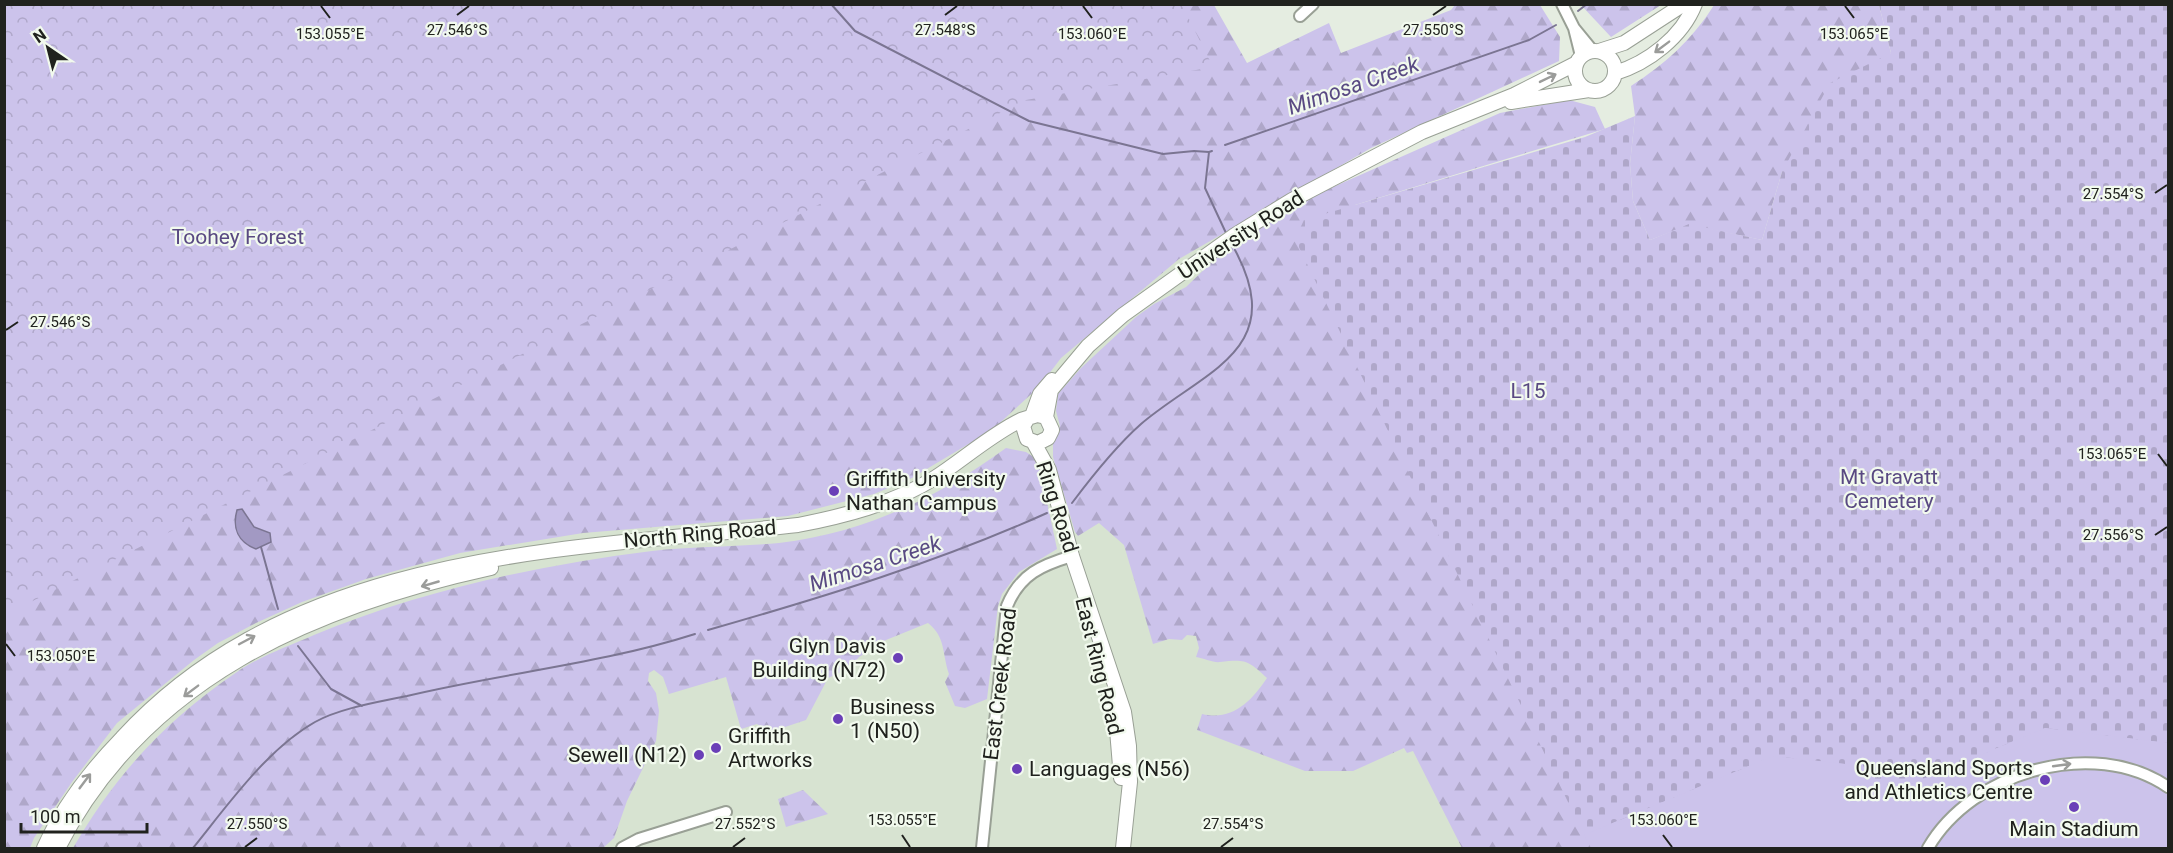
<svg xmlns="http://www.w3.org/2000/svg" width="2173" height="853" viewBox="0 0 2173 853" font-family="Roboto,sans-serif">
	<defs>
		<pattern id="forest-firs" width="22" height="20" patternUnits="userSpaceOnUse" patternTransform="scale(1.5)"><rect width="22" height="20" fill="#ccc3eb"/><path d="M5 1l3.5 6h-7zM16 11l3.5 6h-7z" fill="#afa7c9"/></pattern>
		<pattern id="cemetery-stones" width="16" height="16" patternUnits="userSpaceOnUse" patternTransform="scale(1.5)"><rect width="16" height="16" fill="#ccc3eb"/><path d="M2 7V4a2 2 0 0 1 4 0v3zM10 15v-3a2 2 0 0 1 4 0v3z" fill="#afa7c9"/></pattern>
		<pattern id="park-crowns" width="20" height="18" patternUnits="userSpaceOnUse" patternTransform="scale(1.5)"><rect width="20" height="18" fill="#ccc3eb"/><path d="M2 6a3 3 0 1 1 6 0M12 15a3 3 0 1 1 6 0" fill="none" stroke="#afa7c9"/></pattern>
	</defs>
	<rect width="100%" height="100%" fill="#e5ede1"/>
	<!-- built -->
	<path fill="#d7e3d1" d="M1213 67 1591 848H5V615Z"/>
	<!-- forest -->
	<path fill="url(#forest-firs)" d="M5 5H1214L1247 63 1329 23 1341 53 1451 10 1455 5H1540L1560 37 1559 61 1371 148 1179 259 1061 358 1039 387 992 430 910 479 874 494 788 516 583 533 460 553 366 579 302 602 256 623 218 643 194 660 117 723 72 782 34 838 30 848H5Z
		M1581 5H1661L1611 37Z
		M1714 5H1879L1891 53 1782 172 1762 240 1689 225 1650 240 1633 201 1630 164 1635 116 1631 86C1665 64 1692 40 1714 5Z
		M1569 100 1595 107 1605 129 1355 205 2168 684V757L1634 848H1462L1413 751 1407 753 1404 748 1353 771H1305L1197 730 1202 714C1232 721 1251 702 1267 678 1248 660 1245 659 1220 662 1214 663 1203 658 1196 657L1199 648 1196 636 1187 635 1182 640 1169 639 1153 644 1124 545 1099 523 1078 536 1075 532 1053 457V444L1060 426 1056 411 1058 394 1081 368 1136 317 1154 304 1186 287 1215 259 1288 207 1500 113Z
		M1006 448 1026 452 1038 460 1057 549 1019 572 1002 594 998 606 987 699 965 708 955 706 945 682 949 674C942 654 946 637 928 623L886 640 859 657 850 668 828 678 806 720 770 732 757 724 741 729 726 677 669 694 663 677 654 670 649 673 648 681 656 693 659 711 656 741 627 801 614 838 603 848H73C116 774 166 720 237 672 260 656 289 646 314 635 421 591 537 565 652 551 694 546 737 547 779 543 863 533 938 498 1006 448Z
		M803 790 828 814 786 827 778 799Z"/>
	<!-- cemetery -->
	<path fill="url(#cemetery-stones)" d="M1879 5H2168V743L2045 728 1885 795 1845 764 1773 756 1584 835 1295 239 1304 220 1585 137 1635 116 1630 164 1633 201 1650 240 1689 224 1762 240 1782 172 1830 83 1891 53Z"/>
	<!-- park -->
	<path fill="url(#park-crowns)" d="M5 4 1182 5 1213 67 1026 100 5 615Z"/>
	<!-- pitch -->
	<path fill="#ccc3eb" d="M2045 728 2168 743V848H1591L1584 835 1773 756 1845 764 1885 795Z"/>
	<!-- water -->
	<path fill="#a299c3" stroke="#7b7592" stroke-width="1.5" d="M242 509 254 527 270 533 271 542 256 549C238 542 232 528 237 510Z"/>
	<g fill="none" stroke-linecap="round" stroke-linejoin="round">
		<!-- stream -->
		<path stroke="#7b7592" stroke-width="2" d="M831 4 855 31 1029 121 1163 154 1194 151 1209 152
			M1578 11 1587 4
			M1225 145 1529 40 1556 25
			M1212 151 1209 152 1205 188 1226 233
			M1072 503C1093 475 1115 447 1141 424 1203 371 1289 351 1235 250
			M261 547 278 609
			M708 630C824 597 938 562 1047 513
			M298 646 331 689 362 706
			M193 848C227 806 267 749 315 722 340 708 379 702 407 696 503 673 601 664 695 634"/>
		<!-- street casing -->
		<g stroke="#99a095" stroke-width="14">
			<path id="street" d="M1562 4 1574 28 1581 56
				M1300 16 1313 4
				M1574 28 1592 50
				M622 848 639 839 726 812
				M982 848 1007 606C1020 574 1042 565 1072 556
				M1928 848C1972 772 2093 736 2168 787"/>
		</g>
		<!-- secondary casing -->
		<g stroke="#99a095" stroke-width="16">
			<path id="secondary" d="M1575 71a20 20 0 1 1 40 0a20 20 0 1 1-40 0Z
				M1599 51 1624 43 1684 4
				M1615 73C1648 63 1682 37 1695 4
				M1511 102 1589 90
				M1032 416 1040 394 1052 380
				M1046 417 1051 390 1088 346 1123 315 1235 235 1292 200 1422 132 1514 95 1575 64
				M1034 443 1049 470 1072 556 1124 712 1129 746 1130 782 1123 848
				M1109 696 1117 730 1121 778
				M44 848C62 808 91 770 122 738 294 551 564 550 798 525 844 516 892 504 933 479 963 460 990 435 1021 420L1037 415 1046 417 1052 430 1048 438 1038 443 1027 439 1023 426 1028 418
				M58 848C145 678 313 607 491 568"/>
		</g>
		<!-- street -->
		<use href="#street" stroke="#fff" stroke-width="10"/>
		<!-- secondary -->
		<use href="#secondary" stroke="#fff" stroke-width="14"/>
	</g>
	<!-- one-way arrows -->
	<defs><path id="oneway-shaft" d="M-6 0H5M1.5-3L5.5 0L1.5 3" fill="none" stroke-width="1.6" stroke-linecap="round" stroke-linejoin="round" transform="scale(1.5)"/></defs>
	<g stroke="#9b9c9a">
		<use href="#oneway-shaft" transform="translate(1662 47) rotate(143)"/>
		<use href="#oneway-shaft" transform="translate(1548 78) rotate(-26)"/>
		<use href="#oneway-shaft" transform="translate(430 584) rotate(164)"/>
		<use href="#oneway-shaft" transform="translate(247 640) rotate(-28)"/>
		<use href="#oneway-shaft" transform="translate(191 691) rotate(143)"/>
		<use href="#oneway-shaft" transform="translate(2062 765) rotate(-8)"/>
		<use href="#oneway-shaft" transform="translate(85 781) rotate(-53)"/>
	</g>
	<!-- ticks -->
	<path fill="none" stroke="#20221e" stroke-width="2" d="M321 6 330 18M1083 6 1092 18M1845 6 1854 18M457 15 469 6M945 15 957 6M1433 15 1446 6M2155 193 2167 185M6 330 18 322M2158 454 2167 466M2155 535 2167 527M6 644 15 656M902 835 910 847M1663 835 1672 847M245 847 257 838M733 847 745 838M1221 847 1233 838"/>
	<!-- markers -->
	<g fill="#6a3fb7" stroke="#f2faee" stroke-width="2">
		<circle cx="834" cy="491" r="6"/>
		<circle cx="898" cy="658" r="6"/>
		<circle cx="838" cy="719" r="6"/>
		<circle cx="716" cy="748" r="6"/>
		<circle cx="699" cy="755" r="6"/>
		<circle cx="1017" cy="769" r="6"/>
		<circle cx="2045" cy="780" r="6"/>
		<circle cx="2074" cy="807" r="6"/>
	</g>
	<g text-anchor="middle" stroke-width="4.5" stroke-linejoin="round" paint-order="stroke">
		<!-- street labels -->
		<g font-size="21" fill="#20221e" stroke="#f2faee">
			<text transform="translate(1241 235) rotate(-33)" y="7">University Road</text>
			<text transform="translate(1057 507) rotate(72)" y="7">Ring Road</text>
			<text transform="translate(700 534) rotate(-5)" y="7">North Ring Road</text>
			<text transform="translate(1099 666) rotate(76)" y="7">East Ring Road</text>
			<text transform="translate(1000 684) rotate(-83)" y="7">East Creek Road</text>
		</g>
		<!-- park labels -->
		<g font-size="21" fill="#594982" stroke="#f2faee">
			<text x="238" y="244">Toohey Forest</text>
			<text x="1528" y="398">L15</text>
			<text x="1889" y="484">Mt Gravatt<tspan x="1889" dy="24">Cemetery</tspan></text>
		</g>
		<!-- poi labels -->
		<g font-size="21" fill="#20221e" stroke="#f2faee" text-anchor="start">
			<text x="846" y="486">Griffith University<tspan x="846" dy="24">Nathan Campus</tspan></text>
			<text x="886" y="653" text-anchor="end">Glyn Davis<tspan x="886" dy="24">Building (N72)</tspan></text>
			<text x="850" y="714">Business<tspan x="850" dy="24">1 (N50)</tspan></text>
			<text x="728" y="743">Griffith<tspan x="728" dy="24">Artworks</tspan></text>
			<text x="687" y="762" text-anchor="end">Sewell (N12)</text>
			<text x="2033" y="775" text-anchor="end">Queensland Sports<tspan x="2033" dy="24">and Athletics Centre</tspan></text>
			<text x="1029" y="776">Languages (N56)</text>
			<text x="2074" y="836" text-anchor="middle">Main Stadium</text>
		</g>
		<!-- water labels -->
		<g font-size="22" font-style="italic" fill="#594a83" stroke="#f2faee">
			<text transform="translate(1353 85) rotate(-19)" y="8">Mimosa Creek</text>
			<text transform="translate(875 563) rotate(-18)" y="8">Mimosa Creek</text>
		</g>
	</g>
	<g font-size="15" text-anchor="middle" fill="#20221e" stroke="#f2faee" stroke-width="4.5" stroke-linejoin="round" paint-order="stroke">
		<text x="457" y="35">27.546°S</text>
		<text x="945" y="35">27.548°S</text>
		<text x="1433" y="35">27.550°S</text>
		<text x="1092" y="39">153.060°E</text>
		<text x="1854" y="39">153.065°E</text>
		<text x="330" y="39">153.055°E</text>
		<text x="2113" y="199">27.554°S</text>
		<text x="60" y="327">27.546°S</text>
		<text x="2112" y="459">153.065°E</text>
		<text x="2113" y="540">27.556°S</text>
		<text x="61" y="661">153.050°E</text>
		<text x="902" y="825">153.055°E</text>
		<text x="1663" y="825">153.060°E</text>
		<text x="257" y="829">27.550°S</text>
		<text x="745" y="829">27.552°S</text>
		<text x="1233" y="829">27.554°S</text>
	</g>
	<!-- border -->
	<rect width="2173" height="853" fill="none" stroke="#20221e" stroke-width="12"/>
	<!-- north arrow -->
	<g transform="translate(48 48) rotate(325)" stroke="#f2faee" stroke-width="4.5" paint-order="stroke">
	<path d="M0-4.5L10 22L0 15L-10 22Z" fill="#20221e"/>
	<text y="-9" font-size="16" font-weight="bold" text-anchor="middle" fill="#20221e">N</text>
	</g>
	<!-- scale -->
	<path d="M21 823v9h126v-9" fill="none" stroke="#20221e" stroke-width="3"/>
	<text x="30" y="823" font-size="18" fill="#20221e" stroke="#f2faee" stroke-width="4.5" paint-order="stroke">100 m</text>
</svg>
